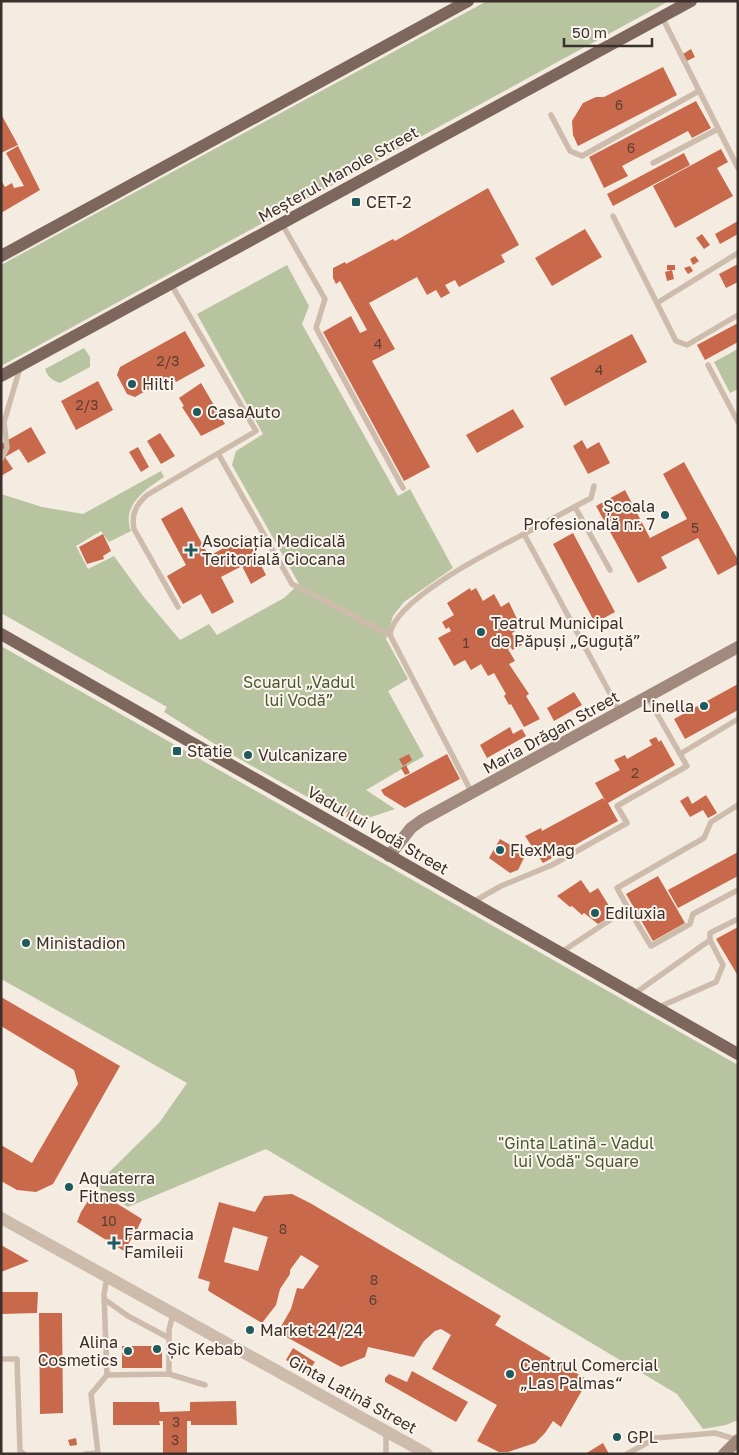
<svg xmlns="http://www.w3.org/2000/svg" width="739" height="1455" viewBox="0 0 739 1455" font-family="'Golos Text',sans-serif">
	<rect width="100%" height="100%" fill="#f4ebe1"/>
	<!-- green -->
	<path fill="#b8c4a0" d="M487 1H669L1 366V265Z
		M287 265 309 306 302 324 398 496 410 489 453 568 404 602 393 616 386 639 408 679 388 691 424 756 366 790 395 809 368 818 350 810 341 816 229 753 164 712 167 707 1 613V494L42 507 83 514 161 471 164 477C146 489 121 505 131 531L109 542 101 531 76 546 88 569 114 556 143 596 180 640 209 624 217 635 284 598 299 584 232 465 236 451 263 434 197 314Z
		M84 348 90 357V367L60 383C53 381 47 376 45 369Z
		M738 349V389L730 393 714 362Z
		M1 646 738 1065V1420L726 1425 703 1429 677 1394 266 1149 128 1207 95 1186 159 1123 187 1083 1 979Z"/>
	<!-- building -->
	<path fill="#c8694b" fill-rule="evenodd" d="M691 49 695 57 687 61 683 54Z
		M663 67 677 95 578 146 573 135 572 121 583 103 596 97H604Z
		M696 101 711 128 692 138 688 131 622 166 628 176 604 188 589 157Z
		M1 114 18 145 1 153Z
		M18 146 40 190 1 213V180L5 187 12 183 14 188 24 186 6 153Z
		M721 149 728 162 717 168 733 196 675 228 653 186Z
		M684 153 690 165 613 206 607 194Z
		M488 188 519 245 501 255 505 262 459 287 455 280 445 285 450 293 441 298 436 290 427 295 417 277 369 303 395 349 372 361 430 467 404 481 323 332 351 316 360 333 367 330 340 281 336 284 333 278V268L345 262 346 264 393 239 395 241Z
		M738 221V234L720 244 715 234Z
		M585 229 602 257 552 286 535 258Z
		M702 234 710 245 704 249 696 238Z
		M695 256 699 261 693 265 690 259Z
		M738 264V282L726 288 719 274Z
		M667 265H675V270H667Z
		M690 266 693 271 688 274 684 268Z
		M672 270 674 279 667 281 665 272Z
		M738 323V342L705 360 697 345Z
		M185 331 205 366 176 382 172 376 135 397 127 394 117 375 120 367Z
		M632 334 647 362 565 406 550 378Z
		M98 381 113 410 76 430 61 401Z
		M201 383 225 424 201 436 182 407 184 406 179 398Z
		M513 409 524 427 477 453 466 435Z
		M31 427 46 453 28 463 19 449 5 457 13 469 1 476V444Z
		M160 433 175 456 161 464 147 441Z
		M582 440 587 449 599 442 610 463 588 474 573 446Z
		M138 447 149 467 141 472 129 452Z
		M684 462 738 560V564L718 575 698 538 661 557 667 568 638 583 596 506 625 490 650 538 687 519 663 474Z
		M182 507 209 556 246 536 266 575 251 584 242 566 221 577 234 602 212 614 201 594 183 604 167 576 186 565 161 519Z
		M573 533 615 612 595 623 553 544Z
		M103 534 111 551 103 556 104 559 87 564 79 547Z
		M470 588 471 591 476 588 483 601 494 594 501 607 509 602 517 619 522 624V627L512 633 513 636 516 635 522 645 512 650 511 647 508 649 515 661 509 664 529 694 526 696 540 719 524 727 511 704 509 705 504 696 506 694 494 673 488 676 481 664 471 670 465 660 454 666 438 638 451 631 449 627 446 629 442 622 454 615 447 603Z
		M738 684V710L685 739 674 719Z
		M574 692 582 705 554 721 547 708Z
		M510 727 513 734 522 729 526 736 487 758 480 745Z
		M656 737 659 742 661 740 675 765 608 803 618 821 543 863 525 836 541 828 542 831 603 798 606 802 595 783 620 770 614 760 625 755 627 759 652 745 649 740Z
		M409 754 412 760 403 766 399 759Z
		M447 754 460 779 405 808 384 795 381 790Z
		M406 765 410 773 405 775 401 768Z
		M706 795 717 813 708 818 703 810 690 817 680 801 688 796 692 804Z
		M349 811 367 820 364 826 346 817Z
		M500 839 526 854 518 870 510 873 489 858Z
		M738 852V876L678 908 668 890Z
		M658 876 685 923 653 941 626 894Z
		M581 880 590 893 598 888 614 914 598 924 584 913 582 915 572 906 570 907 557 896Z
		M738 927V976L716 939Z
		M1 997 120 1066 53 1184 36 1192 17 1190 1 1181V1145L32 1163 78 1084 74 1070 1 1026Z
		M95 1190 142 1219 137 1230 124 1251 77 1222 81 1212Z
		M292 1194 310 1203 501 1316 495 1325 588 1380 561 1427 553 1421 545 1433 535 1443 508 1452H499L477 1441 497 1405 432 1369 451 1335 441 1329 435 1331 424 1341 414 1357 368 1347 365 1357 341 1367 281 1334 279 1330 291 1309 297 1288 303 1289 319 1266 301 1255 290 1270V1274L280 1289 276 1305 262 1323 210 1292 208 1290 210 1282 198 1278 219 1202 255 1212 264 1196ZM233 1227 268 1237 258 1271 224 1262Z
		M1 1245 29 1261 1 1272Z
		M1 1292H38L37 1313 1 1314Z
		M39 1313H62L63 1413 40 1414Z
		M122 1346H162V1368H122Z
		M293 1348 315 1362 307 1373 286 1360Z
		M412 1371 468 1402 456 1422 385 1382V1378L389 1374 407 1382Z
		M236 1401 237 1425H191V1421H187V1454H163V1421H159L160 1425H113V1402H159L160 1412H163L190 1411V1402Z
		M76 1438 77 1445 70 1446 68 1440Z
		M603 1443 609 1454H585Z"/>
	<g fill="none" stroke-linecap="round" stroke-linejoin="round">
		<!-- service -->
		<path stroke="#cdbbac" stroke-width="5.5" d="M662 17 738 168
			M551 115 570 151 582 156 699 91
			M653 163 718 129
			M613 216 676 341 687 345 738 315
			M282 224 325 299 316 328 403 488
			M171 284 256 431 147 495C136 505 131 514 134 529L178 607
			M657 303 738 253
			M708 365 738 422
			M219 455 292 584 390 635 472 793
			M1 459 7 448 4 422 20 368
			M575 507 610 570
			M524 534 591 498 594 486
			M390 635C393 600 493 550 524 534L620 712
			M680 754 738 719
			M473 902 501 886 552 865 627 823 617 806 687 766 648 698
			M628 908 651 946 690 924 693 914 738 890
			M560 953 628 908 617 888 704 838 711 822 738 805
			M634 994 710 940
			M659 1007 716 982 723 965 710 940V933L738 919
			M104 1299 128 1316 169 1338
			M1 1359H17L20 1451 24 1454
			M169 1374 205 1385
			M107 1375 169 1374V1330L173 1314
			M85 1454 98 1453 91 1394 107 1375 104 1295 107 1276
			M386 1454V1431
			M627 1454 656 1438 715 1433 738 1440"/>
		<!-- tertiary -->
		<path stroke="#cdbbac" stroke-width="12" d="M1 1218 427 1454"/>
		<!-- secondary -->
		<path stroke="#a18a7d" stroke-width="12" d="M389 856 411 828 422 820 738 647
			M724 1454 738 1440"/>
		<!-- primary -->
		<path stroke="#7d675c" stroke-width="12" d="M1 256 468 1
			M1 376 691 1
			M1 634 738 1054"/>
	</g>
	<!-- markers -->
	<g fill="#1f5a5e" stroke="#fbf5ee" stroke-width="2">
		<rect x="351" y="197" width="10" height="10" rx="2.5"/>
		<circle cx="132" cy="384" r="5"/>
		<circle cx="197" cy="412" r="5"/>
		<circle cx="665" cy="515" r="5"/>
		<path d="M188.5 542.5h5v5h5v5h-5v5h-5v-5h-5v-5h5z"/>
		<circle cx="481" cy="632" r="5"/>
		<circle cx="704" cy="706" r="5"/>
		<rect x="172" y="746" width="10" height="10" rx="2.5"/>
		<circle cx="248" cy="755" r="5"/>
		<circle cx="500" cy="850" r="5"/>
		<circle cx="595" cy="913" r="5"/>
		<circle cx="26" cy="943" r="5"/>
		<circle cx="69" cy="1187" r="5"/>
		<path d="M111.5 1235.5h5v5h5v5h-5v5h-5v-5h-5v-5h5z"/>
		<circle cx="250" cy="1330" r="5"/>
		<circle cx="157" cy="1349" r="5"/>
		<circle cx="128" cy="1351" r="5"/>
		<circle cx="510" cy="1374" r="5"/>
		<circle cx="617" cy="1437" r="5"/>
	</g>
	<g text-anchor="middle" stroke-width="4" stroke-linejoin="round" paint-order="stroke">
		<!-- number labels -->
		<g font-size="14" fill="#5e3e33">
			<text x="619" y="110">6</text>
			<text x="631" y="153">6</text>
			<text x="378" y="349">4</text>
			<text x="168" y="366">2/3</text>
			<text x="599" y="375">4</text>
			<text x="87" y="410">2/3</text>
			<text x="695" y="533">5</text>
			<text x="466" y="648">1</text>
			<text x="635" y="778">2</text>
			<text x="109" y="1226">10</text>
			<text x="283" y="1234">8</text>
			<text x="374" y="1285">8</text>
			<text x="373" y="1305">6</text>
			<text x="176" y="1427">3</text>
			<text x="175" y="1445">3</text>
		</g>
		<!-- street labels -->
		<g font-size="16" fill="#3b302b" stroke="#fbf5ee">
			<text transform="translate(338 174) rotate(-29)" y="6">Meșterul Manole Street</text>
			<text transform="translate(551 732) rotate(-29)" y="6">Maria Drăgan Street</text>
			<text transform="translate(378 830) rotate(30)" y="6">Vadul lui Vodă Street</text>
			<text transform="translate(353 1394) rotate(29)" y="6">Ginta Latină Street</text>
		</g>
		<!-- poi labels -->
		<g font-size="16" fill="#3b302b" stroke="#fbf5ee" text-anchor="start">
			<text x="366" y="208">CET-2</text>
			<text x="142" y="390">Hilti</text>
			<text x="207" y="418">CasaAuto</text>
			<text x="655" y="512" text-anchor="end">Școala<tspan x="655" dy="18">Profesională nr. 7</tspan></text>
			<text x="202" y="547">Asociația Medicală<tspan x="202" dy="18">Teritorială Ciocana</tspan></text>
			<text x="491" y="629">Teatrul Municipal<tspan x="491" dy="18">de Păpuși „Guguță”</tspan></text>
			<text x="694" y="712" text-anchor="end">Linella</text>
			<text x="187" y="757">Statie</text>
			<text x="258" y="761">Vulcanizare</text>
			<text x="510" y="856">FlexMag</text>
			<text x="605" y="919">Ediluxia</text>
			<text x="36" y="949">Ministadion</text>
			<text x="79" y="1184">Aquaterra<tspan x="79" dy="18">Fitness</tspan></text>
			<text x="124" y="1240">Farmacia<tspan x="124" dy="18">Famileii</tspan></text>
			<text x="260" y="1336">Market 24/24</text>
			<text x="118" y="1348" text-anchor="end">Alina<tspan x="118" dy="18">Cosmetics</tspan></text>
			<text x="167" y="1355">Șic Kebab</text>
			<text x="520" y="1371">Centrul Comercial<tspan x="520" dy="18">„Las Palmas“</tspan></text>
			<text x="627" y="1443">GPL</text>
		</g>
		<!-- park labels -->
		<g font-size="16" fill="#4a5a2e" stroke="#fbf5ee">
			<text x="299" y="688">Scuarul „Vadul<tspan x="299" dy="18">lui Vodă”</tspan></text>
			<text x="576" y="1149">"Ginta Latină - Vadul<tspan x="576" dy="18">lui Vodă" Square</tspan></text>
		</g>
	</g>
	<!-- border -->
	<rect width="739" height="1455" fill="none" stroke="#3b302b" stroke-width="5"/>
	<!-- scale -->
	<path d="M564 38v8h88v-8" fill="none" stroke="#3b302b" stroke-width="2.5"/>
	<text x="572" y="38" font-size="15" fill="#3b302b" stroke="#fbf5ee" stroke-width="4" paint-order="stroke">50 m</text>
</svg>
